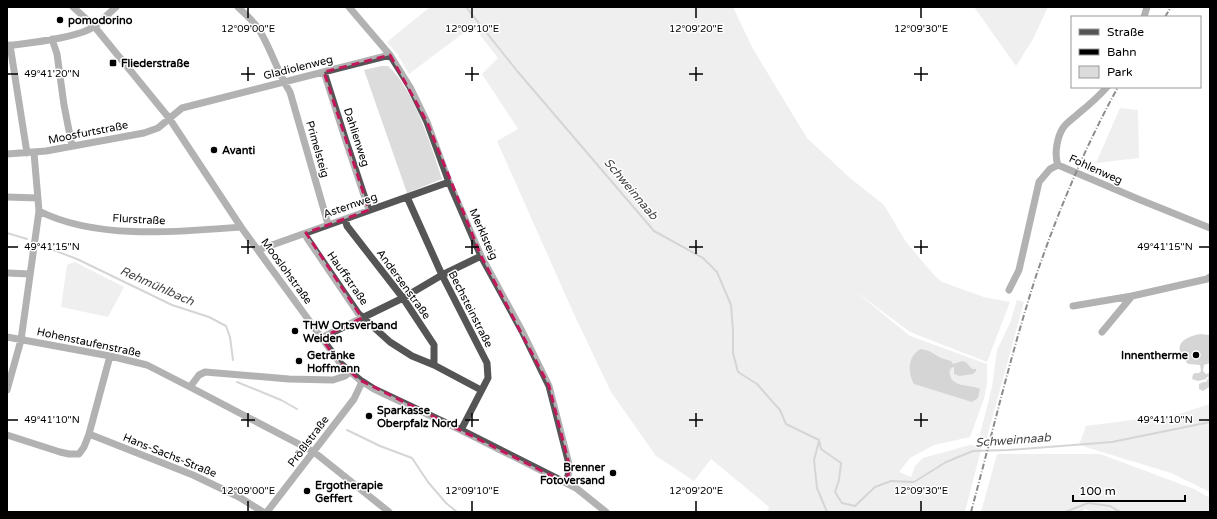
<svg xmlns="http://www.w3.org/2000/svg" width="1217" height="519" viewBox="0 0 1217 519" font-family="'Varela Round',sans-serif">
	<rect width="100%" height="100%" fill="#fff"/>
	<!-- green -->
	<path fill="#dcdcdc" d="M430 7H733L753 49 807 138 850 178 884 205 906 242 934 275 942 282 984 297 1010 302 987 362 910 332 855 291 910 336 987 364V383L984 399 970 437 934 445 910 458 899 472 911 477 915 466 923 458 970 445 982 446 965 512H767L769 507 711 459 694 481 656 456 611 392 573 312 497 141 518 129 482 74 498 58 473 26 409 74 398 55 387 42Z
		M974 7H1048L1033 39 1016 66Z
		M381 66H388C413 87 432 148 442 179L407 193 364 70Z
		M1120 108 1138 110 1139 158 1096 163Z
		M75 262 124 287 108 317 61 307 67 265Z
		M1017 300 1024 302 986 441 979 438 992 387 997 350 1010 323Z
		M1210 404V492L1171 473 1079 445 1086 426 1179 414Z
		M997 454H1100L1194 489 1210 498V512H1093L1085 509 1081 512H981Z"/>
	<!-- water -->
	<path fill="#a3a3a3" d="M1200 334 1210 335V363L1204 365 1203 371 1206 374 1210 373C1210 378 1209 382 1209 387L1203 391 1199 389V384L1203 382H1206L1209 377H1207L1206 379 1198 381 1192 379 1193 374 1196 373H1199L1201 371 1200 365 1188 364C1172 347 1180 338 1200 334Z
		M921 349 929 351 941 358 951 361 953 364 962 361 966 362 972 369H976V371L973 374 959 376 954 374V367H953C950 369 949 371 950 375 953 388 970 384 980 389L978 398 972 402 914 384C907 372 908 355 921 349Z"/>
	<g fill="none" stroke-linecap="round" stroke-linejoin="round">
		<!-- stream -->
		<path stroke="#a3a3a3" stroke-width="2" d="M466 7 518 72 654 231 703 258 717 272 731 305 733 331V353L738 372 757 384 780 410 786 424 819 440 821 449 841 463 839 480 835 492 842 503 855 506 875 487 891 481 914 482 946 462 973 451 1008 450 1112 442 1210 422
			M7 233 27 239
			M48 248 77 259 172 305 209 317 226 326 230 337 233 360
			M237 382 281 400 297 409
			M347 430 380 446 412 458 428 482 446 503 457 512
			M819 441 814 460 817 488 827 512
			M1065 512 1088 503 1110 506 1120 512"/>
		<!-- minor -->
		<path stroke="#555" stroke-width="7" d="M73 7 94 26 169 118 241 227 340 363 360 380 374 389 461 430 576 488 606 512
			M238 7C246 15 256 23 261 33 272 52 278 73 290 92L328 224
			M349 7 390 55 410 87 427 122 449 182 481 256 522 331 549 386 570 468 566 483
			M1144 17 1147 7
			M52 39 57 54 64 105 72 146
			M10 45 27 153
			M7 46C28 43 79 38 95 26 103 20 109 13 116 7
			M324 72 345 138 369 210
			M7 154 46 151 144 133 158 128 182 108 390 55
			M1058 165C1054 155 1057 137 1063 128 1067 122 1074 118 1079 113 1089 105 1098 97 1107 87
			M7 197 38 198
			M407 197 442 275 487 363 488 378 461 430
			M39 211C96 240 178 232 241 227
			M345 219 347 226 403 298 434 345V365
			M306 233 307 238 358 313 390 342 412 356 434 365 481 390
			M258 250 449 182
			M7 273 30 274
			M1009 290 1019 270 1039 182 1050 169 1058 165 1138 199 1210 228
			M1073 306 1132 296
			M1102 332 1132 296 1207 279 1210 277
			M7 337 110 356 147 365 190 387 314 452 389 512
			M321 338 403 298 442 275 481 256
			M190 387 199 375 205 372 289 379 333 380 345 376 350 372
			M7 390 21 340 39 211 34 153
			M89 434 193 475 239 497 263 512
			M7 435 60 452 69 454H79L84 447 89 434 110 356
			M267 512 354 399 362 382"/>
		<!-- rail -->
		<path stroke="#000" stroke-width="2" stroke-dasharray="6 2 1 2" stroke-linecap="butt" d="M1165 17 1171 7
			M971 512C993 431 1012 349 1038 270 1060 207 1086 145 1118 87"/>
	</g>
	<!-- marked area -->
	<path d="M0 0H1217V519H0ZM390 55 427 122 481 256 549 386 570 468 566 483 360 380 340 363 321 338 362 318 306 233 369 210 324 72Z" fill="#fff" fill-opacity=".55" fill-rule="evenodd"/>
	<path fill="none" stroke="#c2185b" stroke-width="3" stroke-dasharray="8 5" stroke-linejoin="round" d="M390 55 427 122 481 256 549 386 570 468 566 483 360 380 340 363 321 338 362 318 306 233 369 210 324 72Z"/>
	<!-- ticks -->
	<path fill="none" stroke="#000" stroke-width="1.5" d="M248 8V18M472 8V18M696 8V18M921 8V18M248 67V81M472 67V81M696 67V81M921 67V81M8 74H18M241 74H255M465 74H479M689 74H703M914 74H928M248 240V254M472 240V254M696 240V254M921 240V254M8 247H18M241 247H255M465 247H479M689 247H703M914 247H928M1199 247H1209M248 413V427M472 413V427M696 413V427M921 413V427M8 420H18M241 420H255M465 420H479M689 420H703M914 420H928M1199 420H1209M248 501V511M472 501V511M696 501V511M921 501V511"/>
	<!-- markers -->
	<g fill="#000" stroke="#fff" stroke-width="1.5">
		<circle cx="60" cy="20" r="4"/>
		<rect x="109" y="59" width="8" height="8" rx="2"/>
		<circle cx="214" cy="150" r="4"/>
		<circle cx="295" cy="331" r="4"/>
		<circle cx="1196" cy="355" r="4"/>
		<circle cx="299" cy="361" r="4"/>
		<circle cx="369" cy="416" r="4"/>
		<circle cx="613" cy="473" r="4"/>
		<circle cx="307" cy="491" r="4"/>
	</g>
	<g text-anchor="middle" stroke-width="3" stroke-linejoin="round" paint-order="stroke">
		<!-- poi labels -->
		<g font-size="11" font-weight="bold" fill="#000" stroke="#fff" text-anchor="start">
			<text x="68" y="24">pomodorino</text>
			<text x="121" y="67">Fliederstraße</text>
			<text x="222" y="154">Avanti</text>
			<text x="303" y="329">THW Ortsverband<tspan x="303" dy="13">Weiden</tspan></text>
			<text x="307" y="359">Getränke<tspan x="307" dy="13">Hoffmann</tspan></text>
			<text x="1188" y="359" text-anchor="end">Innentherme</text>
			<text x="377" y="414">Sparkasse<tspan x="377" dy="13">Oberpfalz Nord</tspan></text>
			<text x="605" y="471" text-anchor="end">Brenner<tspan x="605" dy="13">Fotoversand</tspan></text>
			<text x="315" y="489">Ergotherapie<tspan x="315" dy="13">Geffert</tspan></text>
		</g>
		<!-- street labels -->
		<g font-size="11" fill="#000" stroke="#fff">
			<text transform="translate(298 67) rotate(-14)" y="4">Gladiolenweg</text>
			<text transform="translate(88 132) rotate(-11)" y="4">Moosfurtstraße</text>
			<text transform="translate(357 137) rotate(72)" y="4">Dahlienweg</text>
			<text transform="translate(318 149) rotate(74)" y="4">Primelsteig</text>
			<text transform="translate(1096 169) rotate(24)" y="4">Fohlenweg</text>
			<text transform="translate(350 205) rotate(-19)" y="4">Asternweg</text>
			<text transform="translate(139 219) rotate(3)" y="4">Flurstraße</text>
			<text transform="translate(484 234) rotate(66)" y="4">Merklsteig</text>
			<text transform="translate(287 271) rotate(54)" y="4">Mooslohstraße</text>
			<text transform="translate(348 278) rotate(55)" y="4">Hauffstraße</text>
			<text transform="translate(404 284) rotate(54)" y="4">Andersenstraße</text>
			<text transform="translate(471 309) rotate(63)" y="4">Bechsteinstraße</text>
			<text transform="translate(89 342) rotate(12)" y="4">Hohenstaufenstraße</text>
			<text transform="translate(308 441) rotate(-53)" y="4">Prößlstraße</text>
			<text transform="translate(170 455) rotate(22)" y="4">Hans-Sachs-Straße</text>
		</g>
		<!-- water labels -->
		<g font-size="12" font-style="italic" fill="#444" stroke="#fff">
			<text transform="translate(631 189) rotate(50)" y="4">Schweinnaab</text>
			<text transform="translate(157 286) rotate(24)" y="4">Rehmühlbach</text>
			<text transform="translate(1013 440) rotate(-4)" y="4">Schweinnaab</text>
		</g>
	</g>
	<g font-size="10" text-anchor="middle" fill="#000" stroke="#fff" stroke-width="3" stroke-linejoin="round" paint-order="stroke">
		<text x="248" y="32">12°09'00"E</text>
		<text x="472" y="32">12°09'10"E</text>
		<text x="696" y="32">12°09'20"E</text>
		<text x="921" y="32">12°09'30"E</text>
		<text x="52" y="77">49°41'20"N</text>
		<text x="52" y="250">49°41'15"N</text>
		<text x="1165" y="250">49°41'15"N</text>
		<text x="52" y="423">49°41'10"N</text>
		<text x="1165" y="423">49°41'10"N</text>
		<text x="248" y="494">12°09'00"E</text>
		<text x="472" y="494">12°09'10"E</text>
		<text x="696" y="494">12°09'20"E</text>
		<text x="921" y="494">12°09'30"E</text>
	</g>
	<!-- border -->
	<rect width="1217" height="519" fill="none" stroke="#000000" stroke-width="16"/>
	<!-- legend -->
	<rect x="1071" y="16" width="130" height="72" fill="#ffffff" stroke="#999999"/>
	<rect x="1079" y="29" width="20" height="6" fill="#555555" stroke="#999999"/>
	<text x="1107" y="36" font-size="12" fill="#000000">Straße</text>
	<rect x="1079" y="49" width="20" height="6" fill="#000000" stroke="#999999"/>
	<text x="1107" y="56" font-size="12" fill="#000000">Bahn</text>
	<rect x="1079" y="66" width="20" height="12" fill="#dcdcdc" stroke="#999999"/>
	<text x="1107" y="76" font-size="12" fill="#000000">Park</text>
	<!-- scale -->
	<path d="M1073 495v6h112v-6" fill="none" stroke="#000000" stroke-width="2"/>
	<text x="1079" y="495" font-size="12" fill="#000000" stroke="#ffffff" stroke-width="3" paint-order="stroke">100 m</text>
</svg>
